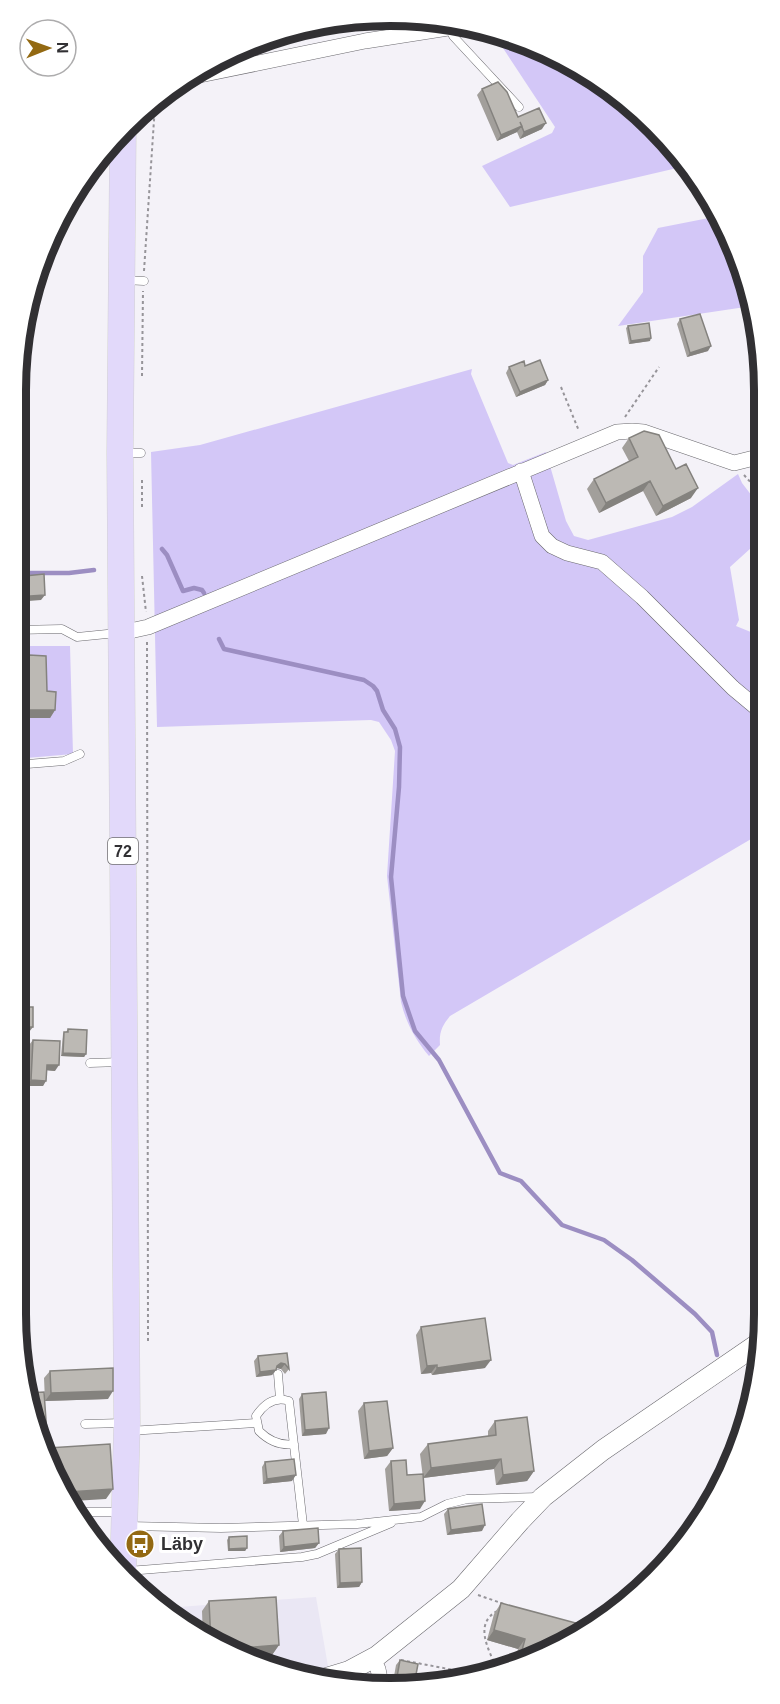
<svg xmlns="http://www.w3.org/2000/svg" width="780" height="1704" viewBox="0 0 780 1704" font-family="Helvetica,sans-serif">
	<rect width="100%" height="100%" fill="#f4f2f8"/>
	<!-- built -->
	<path fill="#eae7f4" d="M316 1597 329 1672 302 1676 203 1639 165 1608Z"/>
	<!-- green -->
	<path fill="#d3c7f7" d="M502 37 533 43 618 92 690 165 510 207 482 166 552 133 555 127 501 45Z
		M719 216 736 246 752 306 618 326 643 292V256L658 228Z
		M472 369 471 374 508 463 513 465 546 452 566 521 574 536 588 540 672 517 692 507 738 474 742 483 762 509V538L730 567 739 620 736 626 763 637V832L450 1016C442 1026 439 1032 440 1045L429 1056C415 1039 406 1023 401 1002L387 876 395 751 391 740 379 722 371 720 157 727 151 452 200 445Z
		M15 646H70L73 754 15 759Z"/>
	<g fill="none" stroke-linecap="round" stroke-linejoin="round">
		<!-- stream -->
		<path stroke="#9c8ec2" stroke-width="4.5" d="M162 549 167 555 183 591 194 588 202 590 204 593
			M15 573H69L94 570
			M219 639 224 649 364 680 373 686 377 691 383 710 395 729 400 747 399 787 391 877 403 996 415 1031 439 1060 500 1173 521 1181 562 1225 604 1240 632 1260 695 1314 712 1332 717 1355"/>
		<!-- service casing -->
		<g stroke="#6a696e" stroke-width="9">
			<path id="service" d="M449 27 453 36 519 107
				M124 280 144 281
				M125 453H141
				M15 630 62 629 77 637 117 633
				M15 765 64 761 80 754
				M90 1063 121 1062
				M278 1374 280 1399
				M85 1424 122 1423
				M129 1431 256 1423
				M294 1444C280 1446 269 1441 259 1431L256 1416C264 1404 275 1396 289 1401L303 1525
				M80 1512H121
				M129 1526 221 1528 357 1524 421 1517 447 1504 467 1499 539 1497
				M128 1571 302 1557 317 1554 391 1523"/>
		</g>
		<!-- minor casing -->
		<g stroke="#6a696e" stroke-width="16">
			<path id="minor" d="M200 75 365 41 448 28
				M521 471 542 536 552 546 567 553 602 562 642 597 733 688 763 713
				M121 633 148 627 617 432 632 431 644 432 734 463 762 456
				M373 1659 378 1669 381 1684"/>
		</g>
		<!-- tertiary casing -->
		<g stroke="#6a696e" stroke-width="21">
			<path id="tertiary" d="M316 1681 349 1671 377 1656 461 1589 520 1521 543 1497 603 1450 759 1343"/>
		</g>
		<!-- primary casing -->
		<g stroke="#d2d1d2" stroke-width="27">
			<path id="primary" d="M123 128 120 453 127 1423 123 1574"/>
		</g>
		<!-- path -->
		<path stroke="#969499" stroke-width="2" stroke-dasharray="3 3" stroke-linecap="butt" d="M144 271 155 105
			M142 376 143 291
			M561 387 579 431
			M625 417 659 367
			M744 475 762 495
			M142 480V510
			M142 576 146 612
			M147 642 148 1341
			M142 1589V1580
			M478 1595 504 1604
			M401 1660 475 1674
			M496 1667C488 1648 474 1624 497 1611"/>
		<!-- service -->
		<use href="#service" stroke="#fff" stroke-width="8"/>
		<!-- minor -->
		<use href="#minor" stroke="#fff" stroke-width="15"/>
		<!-- tertiary -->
		<use href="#tertiary" stroke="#fff" stroke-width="20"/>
		<!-- primary -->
		<use href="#primary" stroke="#e2d9fa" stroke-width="26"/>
	</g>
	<!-- wall -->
	<path fill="#a29f9b" d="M390 15 406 18 405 20 358 29 356 22Z
		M482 89 518 117 542 129 520 139 517 132 497 141 477 95Z
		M680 319 708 351 687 357 677 324Z
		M628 326 650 341 629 344 626 328Z
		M762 356V382L751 363 753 361Z
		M525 366 548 380 545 385 516 397 506 373 509 367Z
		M629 438 691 498 656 516 643 491 599 513 587 489 594 479 629 461 622 448Z
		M762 540V557L757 547Z
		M29 655 55 710 50 718H19L23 663Z
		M68 1029 86 1054 84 1057 61 1056 63 1034 64 1032H66Z
		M33 1040 55 1071 47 1070 43 1086H27L29 1045Z
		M421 1327 485 1368 432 1375 431 1373 421 1374 416 1335Z
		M287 1353 289 1369 285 1374 281 1369 277 1368 272 1375 256 1377 254 1361 258 1356Z
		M50 1371 108 1399 45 1401 44 1378Z
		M302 1394 326 1434 302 1436 299 1399Z
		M364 1403 393 1448 387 1456 364 1459 358 1411Z
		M495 1421 534 1471 527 1481 496 1485 494 1469 423 1478 420 1454 428 1444 488 1436V1431Z
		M391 1461 407 1475 420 1509 389 1511 385 1469Z
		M265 1462 292 1481 263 1484 262 1467Z
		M448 1509 482 1531 447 1535 444 1514Z
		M283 1531 319 1543 315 1548 280 1552 279 1536Z
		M229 1537 247 1548 245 1551H228L227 1540Z
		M339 1549 362 1582 359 1587 337 1588 335 1554Z
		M209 1601 279 1645 272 1655 250 1657 203 1639 202 1611Z
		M501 1603 577 1639 515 1660 518 1649 487 1640 494 1614Z
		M400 1660 415 1680 412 1685 393 1682 396 1665Z"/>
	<!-- shaded-wall -->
	<path fill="#84827e" d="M396 16 406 18 405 20 358 29 362 23Z
		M546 123 542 129 520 139 524 132Z
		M522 126 517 132 497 141 501 135Z
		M651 338 650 341 629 344 631 341Z
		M711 346 708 351 687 357 690 353Z
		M548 380 545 385 516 397 520 392Z
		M650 481 643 491 599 513 606 503Z
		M698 488 691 498 656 516 663 506Z
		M45 595 41 600 15 602V597Z
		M25 710H55L50 718H19Z
		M15 1027H33L29 1032H15Z
		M63 1053 86 1054 84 1057 61 1056Z
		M47 1065H59L55 1071 43 1070Z
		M31 1080 46 1081 43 1086H27Z
		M491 1360 485 1368 432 1375 437 1368Z
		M281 1363 285 1364 281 1369 277 1368 274 1370H276L272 1375 256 1377 260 1372 277 1366Z
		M437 1365 431 1373 421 1374 427 1366Z
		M113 1391 108 1399 45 1401 51 1393Z
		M329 1428 326 1434 302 1436 305 1430Z
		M393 1448 387 1456 364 1459 369 1451Z
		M501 1459 494 1469 423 1478 431 1468Z
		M534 1471 527 1481 496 1485 503 1475Z
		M296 1475 292 1481 263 1484 267 1479Z
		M113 1489 106 1499 73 1501 68 1492Z
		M425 1501 420 1509 389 1511 394 1504Z
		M485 1525 482 1531 447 1535 451 1530Z
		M319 1543 315 1548 280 1552 284 1547Z
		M247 1548 245 1551H228L229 1549Z
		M362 1582 359 1587 337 1588 340 1583Z
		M494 1630 525 1639 518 1649 487 1640Z
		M279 1645 272 1655 250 1657 228 1649Z
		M397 1677 415 1680 412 1685 393 1682Z"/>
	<!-- building -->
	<path fill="#bcb9b4" stroke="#84827e" stroke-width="1.5" d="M390 15 396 16 362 23V21Z
		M498 82 507 92 518 117 539 108 546 123 524 132 520 122 522 126 501 135 482 89Z
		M700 314 711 346 690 353 680 319Z
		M649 323 651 338 631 341 628 326Z
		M762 356V376L753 361Z
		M540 360 548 380 520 392 509 367 524 361 525 366Z
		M644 431 659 435 676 469 686 464 698 488 663 506 650 481 606 503 594 479 638 457 629 438Z
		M44 574 45 595 15 597V577Z
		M29 655 46 656 47 691 56 692 55 710H25Z
		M15 1007H33V1027H15Z
		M68 1029 87 1030 86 1054 63 1053 64 1032H68Z
		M33 1040 60 1041 59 1065H47L46 1081 31 1080Z
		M485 1318 491 1360 437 1368V1365L427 1366 421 1327Z
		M287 1353 289 1369 285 1364 281 1363 277 1366 276 1370 260 1372 258 1356Z
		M113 1368V1391L51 1393 50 1371Z
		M44 1392 48 1448 110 1444 113 1489 68 1492 35 1435 28 1393Z
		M326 1392 329 1428 305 1430 302 1394Z
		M387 1401 393 1448 369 1451 364 1403Z
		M527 1417 534 1471 503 1475 501 1459 431 1468 428 1444 496 1435 495 1421Z
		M294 1459 296 1475 267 1479 265 1462Z
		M406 1460 407 1475 423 1474 425 1501 394 1504 391 1461Z
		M482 1504 485 1525 451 1530 448 1509Z
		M318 1528 319 1543 284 1547 283 1531Z
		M247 1536V1548L229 1549V1537Z
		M361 1548 362 1582 340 1583 339 1549Z
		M276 1597 279 1645 228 1649 211 1642 209 1601Z
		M501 1603 587 1626 586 1632 577 1639 520 1658 525 1639 494 1630Z
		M400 1660 418 1664 415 1680 397 1677Z
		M373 1681V1684L361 1683V1682Z"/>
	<!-- icons -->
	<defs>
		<g id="bus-disc" transform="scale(1.5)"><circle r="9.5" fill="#936912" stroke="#fff"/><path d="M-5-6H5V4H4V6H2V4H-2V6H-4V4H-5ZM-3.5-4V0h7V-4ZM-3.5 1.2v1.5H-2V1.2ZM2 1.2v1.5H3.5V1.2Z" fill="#fff"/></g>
	</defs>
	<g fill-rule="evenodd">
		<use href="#bus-disc" x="140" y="1544"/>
	</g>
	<g text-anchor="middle" stroke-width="6" stroke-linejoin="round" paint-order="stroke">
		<!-- shield labels -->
		<rect fill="#fff" stroke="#6f6e70" stroke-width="1.5" x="108" y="838" width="30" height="26" rx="4.5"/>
		<g font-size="16" font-weight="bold" fill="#313033">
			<text x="123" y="857">72</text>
		</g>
		<!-- poi labels -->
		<g font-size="18" font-weight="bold" fill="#313033" stroke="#fff" text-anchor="start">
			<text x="161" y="1550">Läby</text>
		</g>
	</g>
	<!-- crop -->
	<path d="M0 0H780V1704H0ZM390 26H390A364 364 0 0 1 754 390V1314A364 364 0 0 1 390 1678H390A364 364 0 0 1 26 1314V390A364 364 0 0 1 390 26Z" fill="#fff" fill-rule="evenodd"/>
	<path fill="none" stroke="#313033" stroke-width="8" d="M390 26H390A364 364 0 0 1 754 390V1314A364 364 0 0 1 390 1678H390A364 364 0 0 1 26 1314V390A364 364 0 0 1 390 26Z"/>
	<!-- north arrow -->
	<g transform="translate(48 48) rotate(89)"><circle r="28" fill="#ffffff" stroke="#adacad" stroke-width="1.5"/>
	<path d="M0-4.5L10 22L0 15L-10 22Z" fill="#936912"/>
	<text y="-9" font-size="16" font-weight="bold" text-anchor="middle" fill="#313033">N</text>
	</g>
</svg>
